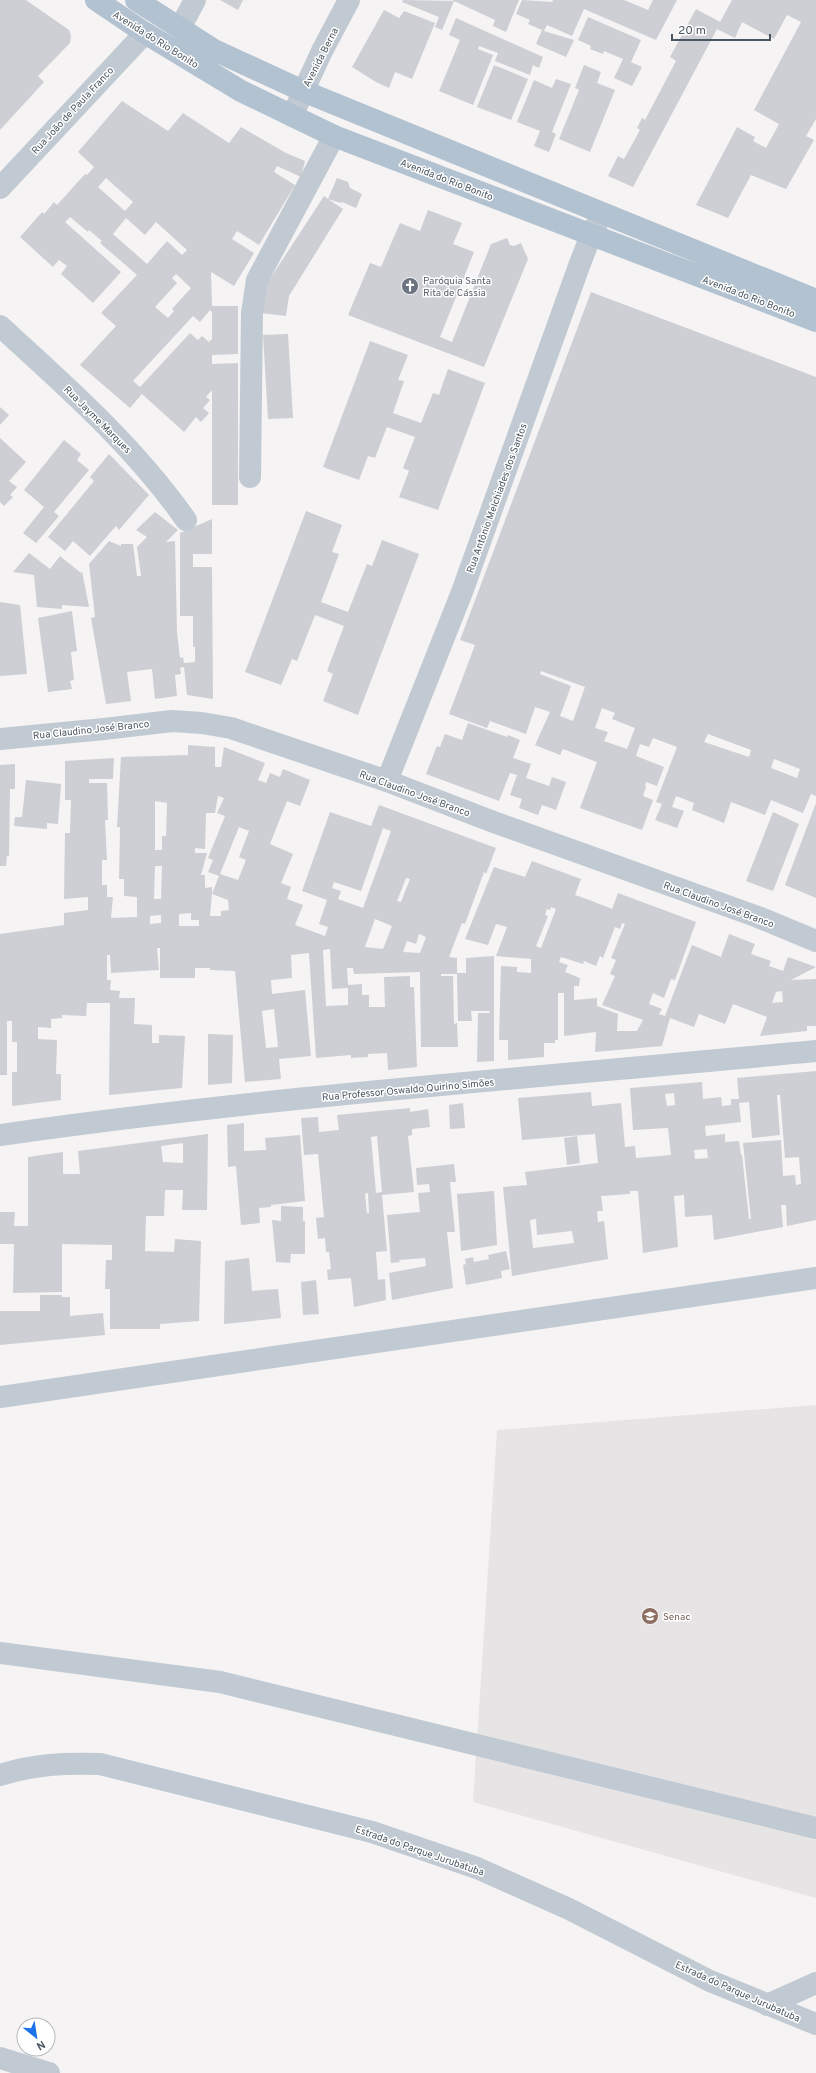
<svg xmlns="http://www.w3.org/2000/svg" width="816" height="2073" viewBox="0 0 816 2073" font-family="Overpass,sans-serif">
	<rect width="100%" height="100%" fill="#f5f3f3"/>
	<!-- education -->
	<path fill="#e6e4e5" d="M816 1405V1898L473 1802 497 1430Z"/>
	<!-- building -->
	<path fill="#cdcfd5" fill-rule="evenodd" d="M0 0H26L69 30 71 36 70 43 38 76 44 82 0 130Z
		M220 0H243L238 10Z
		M403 0 454 1 452 0H519L506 32 493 26 495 20 454 1 442 30 435 27 439 17 402 2Z
		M522 0 552 2 553 0H624L648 10 653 0H677L656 40 584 9 572 36 547 25 544 31 574 40 566 57 536 44 542 30 528 24 530 20 516 14Z
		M732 0H816V119L806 136 814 140 786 189 751 175 728 218 696 205 737 127 755 137 753 141 766 148 779 124 754 110 801 22 787 15 774 39 742 22 735 38 717 29 633 187 608 176 618 156 624 159 640 130 637 128 642 118 645 120 676 61 670 57 696 9 720 22Z
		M384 10 399 18 404 11 435 23 412 79 395 72 389 88 376 82 352 67Z
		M588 17 641 40 631 62 642 67 632 86 614 78 623 59 604 51 603 54 590 49 591 46 578 40Z
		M456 18 543 57 539 68 533 65 530 75 495 61 498 53 479 46 478 49 493 55 473 105 439 91 460 40 449 35Z
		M494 65 528 79 511 120 477 107Z
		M584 65 601 72 597 83 615 90 590 152 559 139 579 90 575 88Z
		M556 79 571 84 552 132 556 134 549 152 534 146 540 131 517 122 534 80 552 88Z
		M122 101 168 131 183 113 229 143 241 127 286 153 305 161 301 177 277 166 274 172 295 185 259 245 237 231 232 239 254 253 234 286 211 272 212 306H238V354L212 355V364L238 363V505H212V390L206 397 210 400 203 408 209 413 201 422 196 417 184 432 142 394 130 408 80 365 116 326 101 313 137 275 100 243 102 241 89 230 88 232 70 217 65 222 121 272 93 303 61 274 67 266 59 260 53 267 20 237 42 212 44 214 54 202 57 205 85 174 87 175 94 167 78 152ZM106 178 133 202 125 211 98 187ZM126 218 145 235 156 222 187 250 182 255 167 241 147 264 113 234ZM176 274 191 288 172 309 174 311 168 318 155 307 177 283 172 278ZM210 310 212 312V339L209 342 202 336 198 340 190 333 140 387 133 381 193 316 200 322Z
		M337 178 348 182 350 188 362 194 356 208 342 202 341 203 328 199 343 209 289 296 286 316 261 313 264 288 324 196 328 199Z
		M428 210 462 223 453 244 474 252 440 337 452 342 491 244 507 238 510 245 514 246 521 243 528 259 484 367 348 315 370 263 381 267 400 223 420 231Z
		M591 292 816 377V796L811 794 803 813 771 800 765 815 731 802 724 823 692 810 694 803 676 796 672 807 684 811 677 828 655 820 662 804 656 802 677 747 653 738 649 747 640 744 636 756 664 767 657 786 646 782 645 786 646 787 643 796 653 800 642 830 580 808 597 762 563 749 560 755 535 745 550 712 535 707 526 734 490 721 487 728 449 714 475 645 460 640ZM541 671 585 687 573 721 560 716 571 686 540 674ZM602 708 615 713 612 719 635 728 627 749 604 741 608 732 595 728ZM708 734 751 750 749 757 704 742ZM774 759 800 769 797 778 771 768Z
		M288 334 293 418 268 419 263 335Z
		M370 341 408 355 398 380 404 381 393 413 421 423 433 393 439 395 448 369 485 383 438 510 399 497 409 471 403 468 415 437 387 427 375 458 368 456 359 480 323 467Z
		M0 407 9 415 0 425Z
		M0 438 26 462 9 481 17 487 10 495 13 497 4 506 0 502Z
		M64 440 81 454 77 460 89 470 54 512 59 516 36 543 23 533 44 507 24 490Z
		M109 454 149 495 119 530 116 526 90 556 73 541 65 551 48 537 94 481 90 477Z
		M306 511 342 525 332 552 339 554 321 602 348 612 367 564 372 566 382 540 419 554 358 715 323 701 333 674 327 671 344 626 315 615 297 661 292 659 281 685 245 672Z
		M155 512 178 530 166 542 175 541 177 632 180 658 183 657 184 663 195 662V647H193V616H180V533L212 519V554H193V567H212L213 699 187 695 184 667 180 668 181 674 175 675 177 696 155 699 152 669 127 672 131 701 106 704 91 618 95 617 89 564 109 541 121 546V544H133L137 576H141L137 547 147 537 136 530Z
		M29 553 50 569 60 556 81 573 82 571 89 607 62 605V609L37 607 34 575 13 572Z
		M0 602 20 605 27 674 0 676Z
		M72 611 77 651 71 652 74 680 70 681 72 689 48 692 38 618Z
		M468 723 507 737 508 735 520 740 513 758 531 764 526 778 549 786 552 777 566 782 556 810 542 805 538 815 519 808 522 799 510 795 517 775 510 773 499 801 426 774 437 746 440 747 445 734 462 740Z
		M188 745 215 747V767H221L224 747 265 763 258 780 266 783 270 773 280 777 283 769 310 780 300 806 287 801 270 844 293 854 281 883 291 887 287 899 303 905 295 925 325 936 328 927 319 924 327 900 302 891 330 812 371 826 379 805 496 848 486 874 484 872 465 924 462 923 449 957 457 958V974H441V976H453L454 1024 457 1023 458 1047H421L420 972 354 974 353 968H347L348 985 362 984V995H369V1007H385L384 977 410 976V987H414L417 1067 388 1070 387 1053 368 1054V1057L351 1058V1055L316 1058 309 953 291 955 292 978 271 980 272 994 305 990 311 1056 279 1059 281 1079 245 1082 235 971 210 970V968H195V978H160V948H157L159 970 111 973 110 955H107V980H111L110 990 120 991 119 998H135L134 1024 152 1025V1043H159V1035L185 1036 182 1088 109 1095 110 1003H87L86 1016 62 1015V1018L51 1019V1028L38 1027V1039L57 1040 56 1074H61V1100L12 1106V1072H17V1042H12V1021H7V1075H0V934L64 925V913L88 910V897L64 899 65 833H70L71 800H65V761L114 758 113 779H89V783H107L108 820H105L107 860H102V885H107V897H113L111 918 137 917V897L124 896V879H119L120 827H117L121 757 188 755ZM218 796 224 798 217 813 225 816 208 858 213 860 208 872 219 876 212 894V887L205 888V875H201L207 853H195V848L205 849 206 813H215ZM155 801 167 803 166 836H162V850H155ZM239 827 249 831 239 857 246 860 238 880 220 874ZM383 828 391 831 363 908 338 899 341 891 332 888 334 882 361 891ZM155 866H162L161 899H154ZM406 878 410 879 401 902 397 901ZM212 894 228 900 229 910 221 911V916H210ZM191 913V920H199V926H179V914ZM161 915V923L150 924V916ZM375 919 392 926 383 949 365 947ZM419 934 426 937 420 953 403 952 407 941 416 944ZM330 949 332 989 348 988V1005L326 1006 323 950ZM273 999 278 1047 266 1048 262 1011 274 1009Z
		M15 764V789H10L9 856H7L6 866H0V765Z
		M26 780 61 784 58 824 47 823V829L14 826 15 817H22Z
		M816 803V898L785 885Z
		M773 812 799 824 773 891 746 881Z
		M532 861 581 879 575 895 592 901 612 909 618 893 696 922 675 980 671 979 664 998 653 993 649 1004 662 1009 659 1014 665 1016 692 945 721 957 729 934 755 944 751 954 771 961 769 966 783 971 788 957 816 967 791 980 816 979V1026H807V1031L760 1036 767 1017 733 1004 725 1024 699 1014 694 1027 670 1018 662 1046 595 1052 596 1032 564 1036V993H558V1040H555V1043H544V1057L508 1060V1040H499L501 966 517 967V972L531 973V959L496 956 507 927 496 924 488 945 465 939 494 867 525 877ZM551 907 556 909 541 948 536 946 548 916 545 915 547 909 550 910ZM622 923 625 924 611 958 616 960 610 974 615 976 602 1005 643 1020 637 1031H617L618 1014 597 1006V998L574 1000V986H579L580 978 565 972 568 965 559 962 561 957 583 964 584 961 596 966 600 956 603 958 615 927 620 929ZM782 991 783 1002 772 1003 776 992Z
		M494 956V1061L477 1062 478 1013H490L489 1011H471L472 1021H458L457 973H466V958Z
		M208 1034 233 1035 232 1083 208 1085Z
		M816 1071V1220L787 1226 786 1205H781L783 1227 714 1240 712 1215 685 1217 684 1195 674 1196 678 1247 643 1253 638 1191H630V1194L601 1196 603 1211H597L598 1222 604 1221 608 1259 512 1276 503 1187 527 1185 525 1172 598 1163 595 1134 522 1140 518 1098 591 1092 592 1106 621 1103 625 1147 635 1146 636 1158 671 1155 668 1128 633 1130 630 1088 702 1082 703 1099 721 1097 722 1106 731 1105V1099H739L737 1078ZM674 1093 675 1105 667 1106 665 1094ZM777 1095H780L785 1158 799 1157 801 1184 796 1185 795 1175 783 1176 781 1140 743 1143 751 1219H749L742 1155H741L739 1141 725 1142V1134L706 1136 705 1126 741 1122 739 1103 749 1102 752 1138 780 1135ZM707 1149 708 1158 695 1159 694 1150ZM536 1219 537 1235 572 1231 574 1243 533 1248 530 1220Z
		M463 1103 465 1128 450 1129 449 1105Z
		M410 1108V1112L428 1109 430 1127 412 1129V1135L408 1136 414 1192 382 1195 387 1251 376 1252 378 1280 385 1279 386 1300 354 1307 351 1278 328 1280 327 1270 331 1269 329 1252H326L325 1238 318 1239 316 1218 324 1217 318 1154 304 1155 301 1118 318 1117 319 1132 339 1130 337 1115ZM377 1136 382 1192 376 1193 371 1137ZM368 1193 369 1213H367L365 1194Z
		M244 1123V1151L266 1150 265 1138 300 1135 305 1201 271 1205V1207L259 1208 260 1223 241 1225 236 1166 228 1167 227 1125Z
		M208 1134 207 1210H182L183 1190H165L164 1216H146L145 1251 174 1252 175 1239 201 1241 199 1321 160 1324V1329H110V1289H105L106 1260H112V1245L62 1244V1292L13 1293 14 1244H0V1212H15L14 1226H28V1157L63 1152V1174H80L78 1151ZM183 1143V1163L163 1162 161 1146Z
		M577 1136 580 1163 567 1165 564 1138Z
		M454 1164 456 1182H450L455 1232H447L453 1288 392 1300 389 1273 426 1266 425 1258 399 1260 400 1262 391 1263 387 1215 420 1212 418 1193 430 1192 429 1184 417 1185 416 1168Z
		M494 1191 497 1245 461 1251 457 1194Z
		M281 1206 303 1207V1221H305V1254H291L290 1263 276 1262 272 1220 281 1221Z
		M506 1251 510 1269 501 1271 502 1278 466 1285 463 1265 466 1264 465 1259 473 1257 474 1262 489 1259 488 1255Z
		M249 1258 252 1291 278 1289 281 1318 224 1324 225 1261Z
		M316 1280 319 1314 303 1315 301 1282Z
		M40 1295H62V1297H70V1316L103 1313 105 1335 0 1345V1311H40Z"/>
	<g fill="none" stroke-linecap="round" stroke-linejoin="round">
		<!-- minor -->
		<path stroke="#c1cad2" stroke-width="22" d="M180 28 195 0
			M292 116 322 51 349 0
			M0 188 145 33
			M0 326C66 386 135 447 186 520
			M250 477 252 313 257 280 334 136
			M0 739 104 729 172 721 202 723 231 728 387 781 491 821 758 917 816 941
			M387 781 462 592 579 266 591 235 602 214
			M0 1135C271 1096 544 1077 816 1051
			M0 1397 816 1278
			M0 1653 220 1682 816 1828
			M0 1775C35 1764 64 1763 100 1764L372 1832 477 1868 569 1909 710 1981 816 2024
			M767 2005 816 1983
			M0 2058 49 2073"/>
		<!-- major -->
		<path stroke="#b3c2d1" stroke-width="22" d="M96 0 145 33 241 91 334 136 816 321
			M136 0 214 50 303 91 816 300"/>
	</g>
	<!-- icons -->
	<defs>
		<g id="church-disc" transform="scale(0.9)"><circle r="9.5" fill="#6b7280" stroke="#fff"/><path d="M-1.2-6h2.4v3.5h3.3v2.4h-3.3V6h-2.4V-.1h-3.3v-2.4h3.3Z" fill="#fff"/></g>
		<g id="school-disc" transform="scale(0.9)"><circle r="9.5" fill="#8d6e63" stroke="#fff"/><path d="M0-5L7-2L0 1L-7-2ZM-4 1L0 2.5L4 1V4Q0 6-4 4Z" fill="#fff"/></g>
	</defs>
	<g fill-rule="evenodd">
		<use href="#church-disc" x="410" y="286"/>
		<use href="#school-disc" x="650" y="1616"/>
	</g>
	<g text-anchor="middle" stroke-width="3" stroke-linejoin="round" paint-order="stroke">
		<!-- street labels -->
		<g font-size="10" fill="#4a5661" stroke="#fff">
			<text transform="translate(156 39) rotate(32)" y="4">Avenida do Rio Bonito</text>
			<text transform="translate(320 57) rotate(-63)" y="4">Avenida Berna</text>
			<text transform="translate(72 110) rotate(-47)" y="4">Rua João de Paula Franco</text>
			<text transform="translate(447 179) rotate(21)" y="4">Avenida do Rio Bonito</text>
			<text transform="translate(749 296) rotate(21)" y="4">Avenida do Rio Bonito</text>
			<text transform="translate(98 419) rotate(45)" y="4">Rua Jayme Marques</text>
			<text transform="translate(496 498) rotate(-70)" y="4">Rua Antônio Melchiades dos Santos</text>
			<text transform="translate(91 729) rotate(-6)" y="4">Rua Claudino José Branco</text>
			<text transform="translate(415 793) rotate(20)" y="4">Rua Claudino José Branco</text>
			<text transform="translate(719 904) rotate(20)" y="4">Rua Claudino José Branco</text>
			<text transform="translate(408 1089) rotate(-5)" y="4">Rua Professor Oswaldo Quirino Simões</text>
			<text transform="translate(420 1850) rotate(19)" y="4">Estrada do Parque Jurubatuba</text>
			<text transform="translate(738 1991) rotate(24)" y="4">Estrada do Parque Jurubatuba</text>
		</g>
		<!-- worship labels -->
		<g font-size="10" fill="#5b616d" stroke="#fff" text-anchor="start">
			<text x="423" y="284">Paróquia Santa<tspan x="423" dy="12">Rita de Cássia</tspan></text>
		</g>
		<!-- education labels -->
		<g font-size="10" fill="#785e54" stroke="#fff" text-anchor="start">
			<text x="663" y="1620">Senac</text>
		</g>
	</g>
	<!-- north arrow -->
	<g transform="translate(36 2037) rotate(150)"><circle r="19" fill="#ffffff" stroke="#b7bbc0"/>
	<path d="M0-3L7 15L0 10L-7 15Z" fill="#1a73e8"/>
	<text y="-6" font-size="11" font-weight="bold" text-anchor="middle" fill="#4a5661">N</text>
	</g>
	<!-- scale -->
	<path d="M672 34v6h98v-6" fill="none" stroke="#4a5661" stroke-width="2"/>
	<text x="678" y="34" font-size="12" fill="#4a5661" stroke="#ffffff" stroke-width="3" paint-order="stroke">20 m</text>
</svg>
